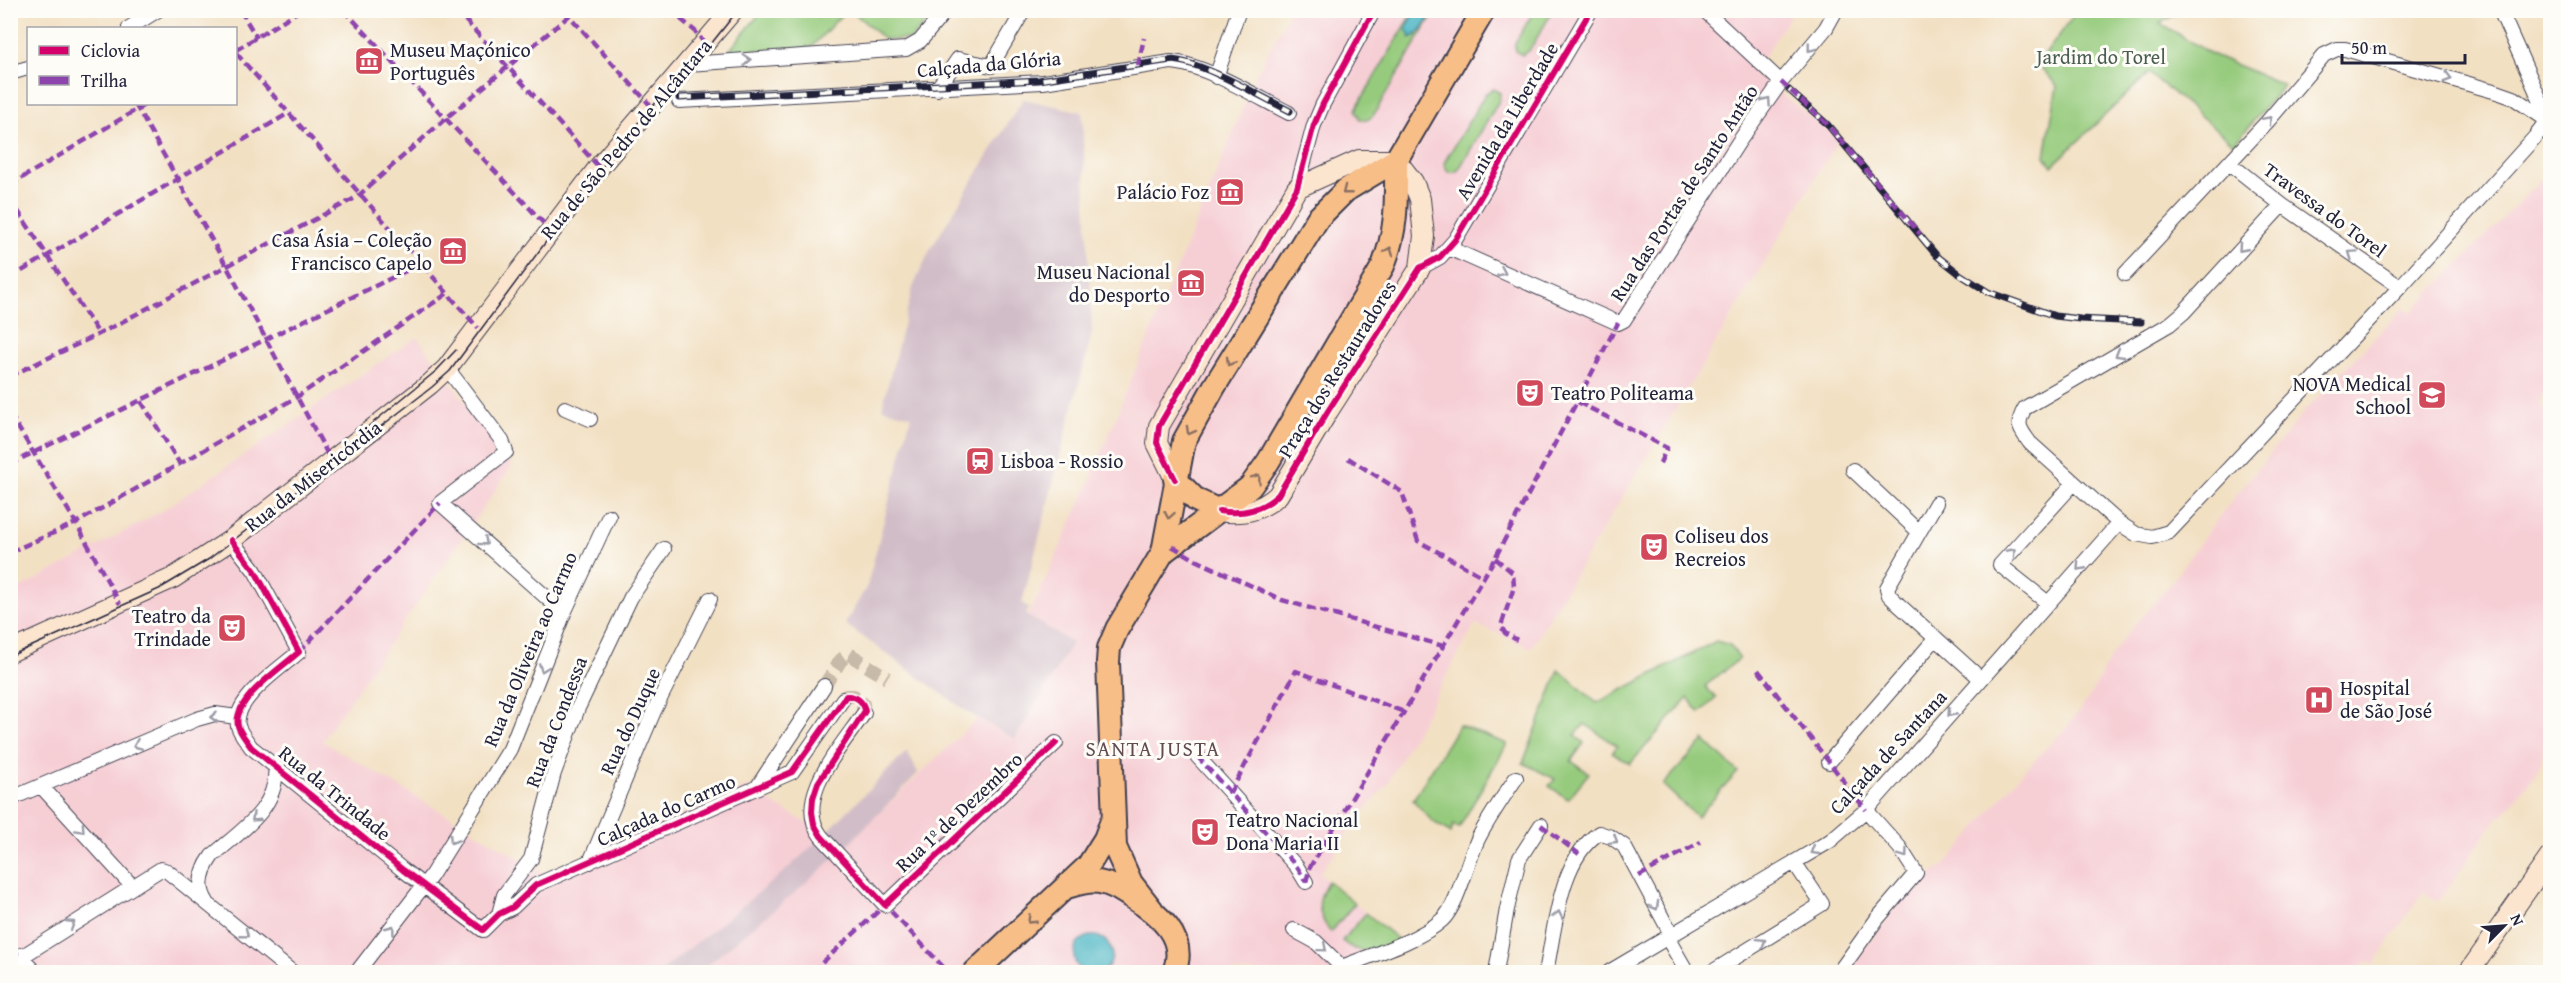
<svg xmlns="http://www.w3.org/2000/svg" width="2561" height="983" viewBox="0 0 2561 983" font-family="'Gentium Book Plus',serif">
	<rect width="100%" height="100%" fill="#fdfcf7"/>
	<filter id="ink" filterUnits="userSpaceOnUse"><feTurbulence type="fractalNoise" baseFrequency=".0167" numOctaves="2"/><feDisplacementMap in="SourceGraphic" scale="12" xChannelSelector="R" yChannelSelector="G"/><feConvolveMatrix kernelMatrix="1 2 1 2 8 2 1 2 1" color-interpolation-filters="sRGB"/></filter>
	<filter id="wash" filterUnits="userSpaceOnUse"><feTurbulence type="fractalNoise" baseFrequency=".008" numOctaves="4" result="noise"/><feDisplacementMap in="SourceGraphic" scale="24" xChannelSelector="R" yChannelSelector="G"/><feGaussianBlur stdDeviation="1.35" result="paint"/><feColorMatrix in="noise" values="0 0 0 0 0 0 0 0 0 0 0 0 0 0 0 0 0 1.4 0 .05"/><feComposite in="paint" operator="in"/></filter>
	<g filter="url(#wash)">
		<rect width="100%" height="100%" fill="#f2e0c3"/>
		<!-- built -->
		<path fill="#f6cfd5" d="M1290 11H1793L1754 73 1839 139 1531 648 1475 624 1386 786 1362 814 1320 873 1328 881 1321 892 1318 903 1320 915 1330 931 1355 903 1366 913 1342 941 1362 953 1368 972H11L10 594 162 511 417 337 512 466 322 741 546 874 746 787 845 846 976 720 1040 591 1084 495 1257 73Z
			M2550 171V378L2540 403 2550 419V699L2541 766 2502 817 2500 816 2495 822 2438 902 2423 892 2373 965 2366 961 2358 972H1847L1910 888 1944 866 2022 773 2068 726 2093 691 2111 656 2125 636 2171 583 2217 519 2302 414 2404 307 2410 313Z"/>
		<!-- industrial -->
		<path fill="#d1bdc8" d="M1023 99 1082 112 1092 333 1022 603 1029 608 1026 615 1072 643 1015 739 969 713 845 624 867 586 911 416 882 408 913 287 930 250Z
			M907 751 918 773 842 851 799 889 699 972H660L784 872 826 833Z"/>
		<!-- green -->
		<path fill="#96cb7d" stroke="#5c765c" stroke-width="1.5" d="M762 11V10L845 11 811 48 729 51Z
			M852 11H936L911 39 885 40Z
			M1414 11 1408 26 1417 36 1432 11H1435L1373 116 1367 120 1360 119 1356 111 1357 107Z
			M1534 11H1553L1529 51 1522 55 1515 51V43Z
			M2077 11H2182L2160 23 2211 54 2284 85 2234 144 2149 73 2052 166 2045 156 2057 86 2038 64Z
			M1493 89 1500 93 1499 101 1459 169 1456 172H1448L1444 164 1445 161 1486 93Z
			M1716 641 1730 645 1740 658 1705 686 1716 698 1700 713 1688 698 1630 764 1612 753 1617 746 1585 724 1575 735 1584 743 1571 761 1589 773 1568 799 1549 786 1555 779 1523 763 1559 670 1597 703Z
			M1459 725 1507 744 1459 828 1453 825 1451 833 1432 821 1413 800Z
			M1704 740 1738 772 1697 817 1663 785Z
			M1328 881 1355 903 1331 932C1316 914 1316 900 1328 881Z
			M1366 913 1400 941C1376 948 1363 959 1342 941Z"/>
		<!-- water -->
		<path fill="#48b5c4" stroke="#356c80" stroke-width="1.5" d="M1416 10 1432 11C1426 23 1423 32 1411 38L1406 29Z
			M1074 955a19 19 0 1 1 38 0a19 19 0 1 1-38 0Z"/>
	</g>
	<g filter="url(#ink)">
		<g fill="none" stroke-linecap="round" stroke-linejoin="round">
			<!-- street-tunnel -->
			<path stroke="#c8baa8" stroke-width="14" stroke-dasharray="14 7" stroke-linecap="butt" d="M824 686 841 660 849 654 887 678
				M843 699 846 696H854L863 704 864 713"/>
			<!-- street casing -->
			<g stroke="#413e4f" stroke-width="16">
				<path id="street" d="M1704 10 1781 82
					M2500 10 2549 120
					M129 28 158 10
					M688 64 906 49 920 41 946 10
					M10 73 28 68
					M1216 77 1239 10
					M937 89 958 59 991 66 1024 10
					M679 101 1043 82 1171 62C1204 64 1259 98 1289 113
					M2229 163 2282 205 2400 287
					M1297 188 1314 125 1323 104 1374 10
					M2282 205 2183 313 2170 324 2025 408C2015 425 2020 429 2030 443L2119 523 2136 534 2152 537 2169 532 2400 287 2535 137 2550 118
					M1449 248 1618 323 1624 320 1738 143 1781 82 1826 28 1836 10
					M1420 268 1440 257 1455 240 1591 10
					M2125 274 2267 122 2324 55 2337 49H2345L2497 92 2514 98 2550 122
					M447 368 502 441 506 452 440 503 564 613
					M565 408 590 419
					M1853 470 1919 532
					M1936 503 1887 588 1889 595 1899 605 1981 679
					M231 540 255 571 299 652C281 668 232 700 238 726 240 733 247 741 251 747L403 870 483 930 499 914 513 907 536 885 792 772 843 699
					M2048 603 2000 565 2074 483
					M864 713C843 745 792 798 821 836L885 905 1056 743
					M1197 756 1297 867 1306 882
					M1829 762 1936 638
					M41 786 132 886
					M758 786 824 686
					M10 799 197 719 215 714 237 717
					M590 862 654 711 710 599
					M207 902C196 886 202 870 212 856 239 832 280 808 275 766
					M499 914 504 895 531 859 554 773 578 708 631 597 664 549
					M1294 930 1316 942 1347 972
					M1668 939 1687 972
					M21 955 34 972
					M10 964 161 869 167 871 292 972
					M1342 967C1371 955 1419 941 1442 920 1458 906 1468 858 1479 837 1490 816 1503 797 1516 778
					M357 972 431 876 510 749 564 613 609 516
					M1496 972 1507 909 1519 859 1541 825
					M1546 972C1555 930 1559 859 1599 833L1611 837 1624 846 1672 936
					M1609 972 1830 841 1866 810 2119 523
					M1712 972 1822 904 1794 862
					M1839 972 1877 919 1916 873 1900 848 1866 810"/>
			</g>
			<!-- secondary casing -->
			<g stroke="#413e4f" stroke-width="22">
				<path id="secondary" d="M1175 479 1157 443 1159 426 1297 188 1359 160H1396L1413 182 1420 199 1424 236 1420 268 1328 411 1278 495C1261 511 1242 515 1219 511
					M10 652 173 578 231 540 430 384 447 368 599 167 733 10
					M2469 972 2550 857"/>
			</g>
			<!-- primary casing -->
			<g stroke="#413e4f" stroke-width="26">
				<path id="primary" d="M1175 479 1196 500 1219 511
					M1163 552 1250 487 1268 462 1383 266C1398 227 1396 201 1396 160
					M1067 887C1077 884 1088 880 1099 882 1112 884 1122 891 1133 898 1159 914 1188 938 1174 972
					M1152 910 1131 883 1115 847 1108 662 1109 648 1117 629 1163 552 1184 441 1214 387 1318 218 1346 190 1396 160 1484 10
					M975 972 1088 866 1105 839 1111 823"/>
			</g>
			<!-- street -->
			<use href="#street" stroke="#fff" stroke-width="14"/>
			<!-- secondary -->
			<use href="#secondary" stroke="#fce5cf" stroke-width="20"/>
			<!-- primary -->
			<use href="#primary" stroke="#f7be88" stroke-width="22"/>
			<!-- tram -->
			<path stroke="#22223b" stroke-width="1.5" d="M342 448 436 371 456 350
				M10 656 159 589 209 559 432 387 450 371 597 173 647 112 703 54 738 10"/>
			<!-- rail casing -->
			<g stroke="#22223b" stroke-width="7">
				<path id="rail" d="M1789 90 1827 124 1937 256 1961 275 1988 292 2055 316 2080 319 2141 322
					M679 98 1039 80 1171 60C1204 62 1259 96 1290 111"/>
			</g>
			<!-- rail -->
			<use href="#rail" stroke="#fdfcf7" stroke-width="4.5" stroke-dasharray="14" stroke-linecap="butt"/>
			<!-- quiet -->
			<path stroke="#8e44ad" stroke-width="4.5" stroke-dasharray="9 4.5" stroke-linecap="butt" d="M240 10 257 38
				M344 10 550 230
				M456 10 599 167
				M564 10 650 105
				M670 10 695 31 705 44
				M236 50 300 10
				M236 53 478 328
				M1138 66 1144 38
				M1781 82 1827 124 1920 234
				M135 104 226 265 332 462
				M10 185 146 104
				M10 199 99 334
				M10 278 289 113
				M10 376 99 334 357 197 445 119 576 10
				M141 401 180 464
				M1578 402 1667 448 1658 467
				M10 414 76 523 120 604
				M1348 458 1402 492 1418 541 1484 577
				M10 464 422 263
				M1172 546 1196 560 1282 600 1443 646
				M10 552 76 523 297 397 448 293
				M1495 558 1513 573 1514 587 1501 626 1505 633 1517 640
				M299 652 440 503
				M1758 670 1866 810
				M1197 756 1297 867 1306 882
				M1230 793 1296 671 1404 712
				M1541 825 1579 854
				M1639 876 1701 842
				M1306 882 1310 867 1404 712 1495 558 1618 323
				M10 952 21 955
				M812 972 885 905 948 972"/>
			<!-- cycleway casing -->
			<g stroke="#fdfcf7" stroke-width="10">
				<path id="cycleway" d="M1175 479 1157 443 1159 426 1297 188 1314 125 1323 104 1374 10
					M1219 511C1242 515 1261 511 1278 495L1328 411 1420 268 1440 257 1455 240 1591 10
					M231 540 255 571 299 652C281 668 232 700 238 726 240 733 247 741 251 747L403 870 483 930 499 914 513 907 536 885 792 772 846 696C856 695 864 702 865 711L818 783 813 798 812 812 814 824 821 836 885 905 1056 743"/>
			</g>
			<!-- cycleway -->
			<use href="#cycleway" stroke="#d6006c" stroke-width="6"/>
		</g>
		<!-- one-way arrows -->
		<defs><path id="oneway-chevron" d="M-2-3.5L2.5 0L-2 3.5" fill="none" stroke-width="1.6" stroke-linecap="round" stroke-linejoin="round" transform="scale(1.5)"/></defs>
		<g stroke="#9c9ca7">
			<use href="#oneway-chevron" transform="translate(1811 48) rotate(128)"/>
			<use href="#oneway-chevron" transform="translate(747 60) rotate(-4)"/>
			<use href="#oneway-chevron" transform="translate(2448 78) rotate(16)"/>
			<use href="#oneway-chevron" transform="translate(1767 101) rotate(-55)"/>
			<use href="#oneway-chevron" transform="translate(2268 120) rotate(-49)"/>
			<use href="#oneway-chevron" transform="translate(2242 248) rotate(132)"/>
			<use href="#oneway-chevron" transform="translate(2352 254) rotate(-145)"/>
			<use href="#oneway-chevron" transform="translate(1502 272) rotate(24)"/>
			<use href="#oneway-chevron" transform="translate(2119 354) rotate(150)"/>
			<use href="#oneway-chevron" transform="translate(484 542) rotate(42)"/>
			<use href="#oneway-chevron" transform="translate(2012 552) rotate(-48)"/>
			<use href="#oneway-chevron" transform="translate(2080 567) rotate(132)"/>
			<use href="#oneway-chevron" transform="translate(543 668) rotate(111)"/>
			<use href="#oneway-chevron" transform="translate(1951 713) rotate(132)"/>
			<use href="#oneway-chevron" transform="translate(214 717) rotate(176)"/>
			<use href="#oneway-chevron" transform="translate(137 745) rotate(157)"/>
			<use href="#oneway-chevron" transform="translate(255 818) rotate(137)"/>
			<use href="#oneway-chevron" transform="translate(81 829) rotate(47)"/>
			<use href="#oneway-chevron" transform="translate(453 840) rotate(122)"/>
			<use href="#oneway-chevron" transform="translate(1614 840) rotate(32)"/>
			<use href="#oneway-chevron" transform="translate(1814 851) rotate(149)"/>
			<use href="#oneway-chevron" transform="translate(1904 854) rotate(54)"/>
			<use href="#oneway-chevron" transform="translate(1655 906) rotate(61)"/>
			<use href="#oneway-chevron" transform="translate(1558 915) rotate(-78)"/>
			<use href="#oneway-chevron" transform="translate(71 924) rotate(-32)"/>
			<use href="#oneway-chevron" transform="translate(391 929) rotate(-53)"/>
			<use href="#oneway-chevron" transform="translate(245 934) rotate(39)"/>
			<use href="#oneway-chevron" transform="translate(1762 942) rotate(-32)"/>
			<use href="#oneway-chevron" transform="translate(1323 948) rotate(40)"/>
		</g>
		<g stroke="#8c7062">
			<use href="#oneway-chevron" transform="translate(1346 191) rotate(142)"/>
			<use href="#oneway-chevron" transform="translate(1389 251) rotate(-70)"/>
			<use href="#oneway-chevron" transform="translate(1230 362) rotate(121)"/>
			<use href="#oneway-chevron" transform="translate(1190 431) rotate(119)"/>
			<use href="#oneway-chevron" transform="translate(1257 478) rotate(-54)"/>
			<use href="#oneway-chevron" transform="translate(1169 515) rotate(100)"/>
			<use href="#oneway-chevron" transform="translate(1031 920) rotate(137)"/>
		</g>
	</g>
	<!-- icons -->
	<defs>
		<g id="museum-square" transform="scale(1.5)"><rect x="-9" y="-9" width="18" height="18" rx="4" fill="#d1495b" stroke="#fdfcf7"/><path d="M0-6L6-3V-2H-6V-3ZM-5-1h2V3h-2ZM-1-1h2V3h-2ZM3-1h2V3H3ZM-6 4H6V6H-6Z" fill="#fff"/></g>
		<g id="theatre-square" transform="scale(1.5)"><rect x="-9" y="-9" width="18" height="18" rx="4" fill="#d1495b" stroke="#fdfcf7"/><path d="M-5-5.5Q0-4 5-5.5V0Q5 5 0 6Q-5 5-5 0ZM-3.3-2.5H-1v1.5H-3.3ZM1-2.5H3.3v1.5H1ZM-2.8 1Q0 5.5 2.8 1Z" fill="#fff"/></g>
		<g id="university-square" transform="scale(1.5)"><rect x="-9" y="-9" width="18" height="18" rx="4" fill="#d1495b" stroke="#fdfcf7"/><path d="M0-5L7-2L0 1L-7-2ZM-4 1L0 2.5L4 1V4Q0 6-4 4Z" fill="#fff"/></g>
		<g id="station-square" transform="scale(1.5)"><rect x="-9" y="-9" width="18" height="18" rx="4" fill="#d1495b" stroke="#fdfcf7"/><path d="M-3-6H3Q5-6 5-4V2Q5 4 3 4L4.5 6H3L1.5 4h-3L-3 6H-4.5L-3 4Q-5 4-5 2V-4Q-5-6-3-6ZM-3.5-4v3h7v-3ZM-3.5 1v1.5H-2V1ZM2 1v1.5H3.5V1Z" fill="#fff"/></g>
		<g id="hospital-square" transform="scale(1.5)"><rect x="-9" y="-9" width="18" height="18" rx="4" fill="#d1495b" stroke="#fdfcf7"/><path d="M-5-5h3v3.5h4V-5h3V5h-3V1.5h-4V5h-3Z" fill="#fff"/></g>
	</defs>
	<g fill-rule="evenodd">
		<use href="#museum-square" x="369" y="61"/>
		<use href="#museum-square" x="1230" y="192"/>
		<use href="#museum-square" x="453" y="251"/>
		<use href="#museum-square" x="1191" y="283"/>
		<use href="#theatre-square" x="1530" y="393"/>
		<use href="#university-square" x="2432" y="395"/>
		<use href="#station-square" x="980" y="461"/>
		<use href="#theatre-square" x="1654" y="547"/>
		<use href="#theatre-square" x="232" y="628"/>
		<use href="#hospital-square" x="2319" y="700"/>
		<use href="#theatre-square" x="1205" y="832"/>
	</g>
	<g text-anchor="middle" stroke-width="6" stroke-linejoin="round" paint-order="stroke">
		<!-- poi labels -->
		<g font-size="20" fill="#22223b" stroke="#fdfcf7" text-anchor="start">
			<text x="390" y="57">Museu Maçónico<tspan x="390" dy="23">Português</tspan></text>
			<text x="1209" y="199" text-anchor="end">Palácio Foz</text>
			<text x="432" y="247" text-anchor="end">Casa Ásia – Coleção<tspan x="432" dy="23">Francisco Capelo</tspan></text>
			<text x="1170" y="279" text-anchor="end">Museu Nacional<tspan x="1170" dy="23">do Desporto</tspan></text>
			<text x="2411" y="391" text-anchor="end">NOVA Medical<tspan x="2411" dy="23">School</tspan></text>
			<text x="1551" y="400">Teatro Politeama</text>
			<text x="1001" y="468">Lisboa - Rossio</text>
			<text x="1675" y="543">Coliseu dos<tspan x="1675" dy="23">Recreios</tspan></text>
			<text x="211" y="623" text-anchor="end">Teatro da<tspan x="211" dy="23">Trindade</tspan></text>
			<text x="2340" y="695">Hospital<tspan x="2340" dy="23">de São José</tspan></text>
			<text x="1226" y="827">Teatro Nacional<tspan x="1226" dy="23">Dona Maria II</tspan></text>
		</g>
		<!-- park labels -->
		<g font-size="20" fill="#4b5d52" stroke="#fdfcf7">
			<text x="2101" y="64">Jardim do Torel</text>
		</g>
		<!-- street labels -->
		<g font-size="20" fill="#22223b" stroke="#fdfcf7">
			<text transform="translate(989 64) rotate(-5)" y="7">Calçada da Glória</text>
			<text transform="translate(1507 121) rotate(-59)" y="7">Avenida da Liberdade</text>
			<text transform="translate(626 139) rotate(-50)" y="7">Rua de São Pedro de Alcântara</text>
			<text transform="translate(1684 193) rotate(-57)" y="7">Rua das Portas de Santo Antão</text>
			<text transform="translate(2325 210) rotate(36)" y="7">Travessa do Torel</text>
			<text transform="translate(1337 369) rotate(-58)" y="7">Praça dos Restauradores</text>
			<text transform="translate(313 476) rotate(-38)" y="7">Rua da Misericórdia</text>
			<text transform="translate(530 649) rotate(-67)" y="7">Rua da Oliveira ao Carmo</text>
			<text transform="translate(630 721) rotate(-65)" y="7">Rua do Duque</text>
			<text transform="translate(556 722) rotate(-69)" y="7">Rua da Condessa</text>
			<text transform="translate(1888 752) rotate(-47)" y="7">Calçada de Santana</text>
			<text transform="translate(335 793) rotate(39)" y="7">Rua da Trindade</text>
			<text transform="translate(666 810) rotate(-24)" y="7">Calçada do Carmo</text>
			<text transform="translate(959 812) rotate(-43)" y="7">Rua 1º de Dezembro</text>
		</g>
		<!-- neighbourhood labels -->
		<g font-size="21" letter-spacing="1.5" fill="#624c52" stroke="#fdfcf7">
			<text x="1153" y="756">SANTA JUSTA</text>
		</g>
	</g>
	<!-- margin -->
	<rect width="2561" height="983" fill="none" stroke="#fdfcf7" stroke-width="36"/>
	<!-- legend -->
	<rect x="27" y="27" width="210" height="78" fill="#fdfcf7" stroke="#a5a5ac" stroke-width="1.5"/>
	<rect x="39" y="46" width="30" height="9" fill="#d6006c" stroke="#a5a5ac" stroke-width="1.5"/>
	<text x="81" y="57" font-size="18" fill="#22223b">Ciclovia</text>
	<rect x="39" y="76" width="30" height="9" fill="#8e44ad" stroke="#a5a5ac" stroke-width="1.5"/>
	<text x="81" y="87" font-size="18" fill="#22223b">Trilha</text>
	<!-- north arrow -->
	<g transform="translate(2504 926) rotate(65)" stroke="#fdfcf7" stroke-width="4.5" paint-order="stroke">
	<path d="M0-4.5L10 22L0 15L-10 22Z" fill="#22223b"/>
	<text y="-9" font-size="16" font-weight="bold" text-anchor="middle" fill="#22223b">N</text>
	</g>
	<!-- scale -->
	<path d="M2342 54v9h123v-9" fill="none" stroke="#22223b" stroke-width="3"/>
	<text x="2351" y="54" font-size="18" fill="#22223b" stroke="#fdfcf7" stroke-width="4.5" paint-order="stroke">50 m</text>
</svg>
